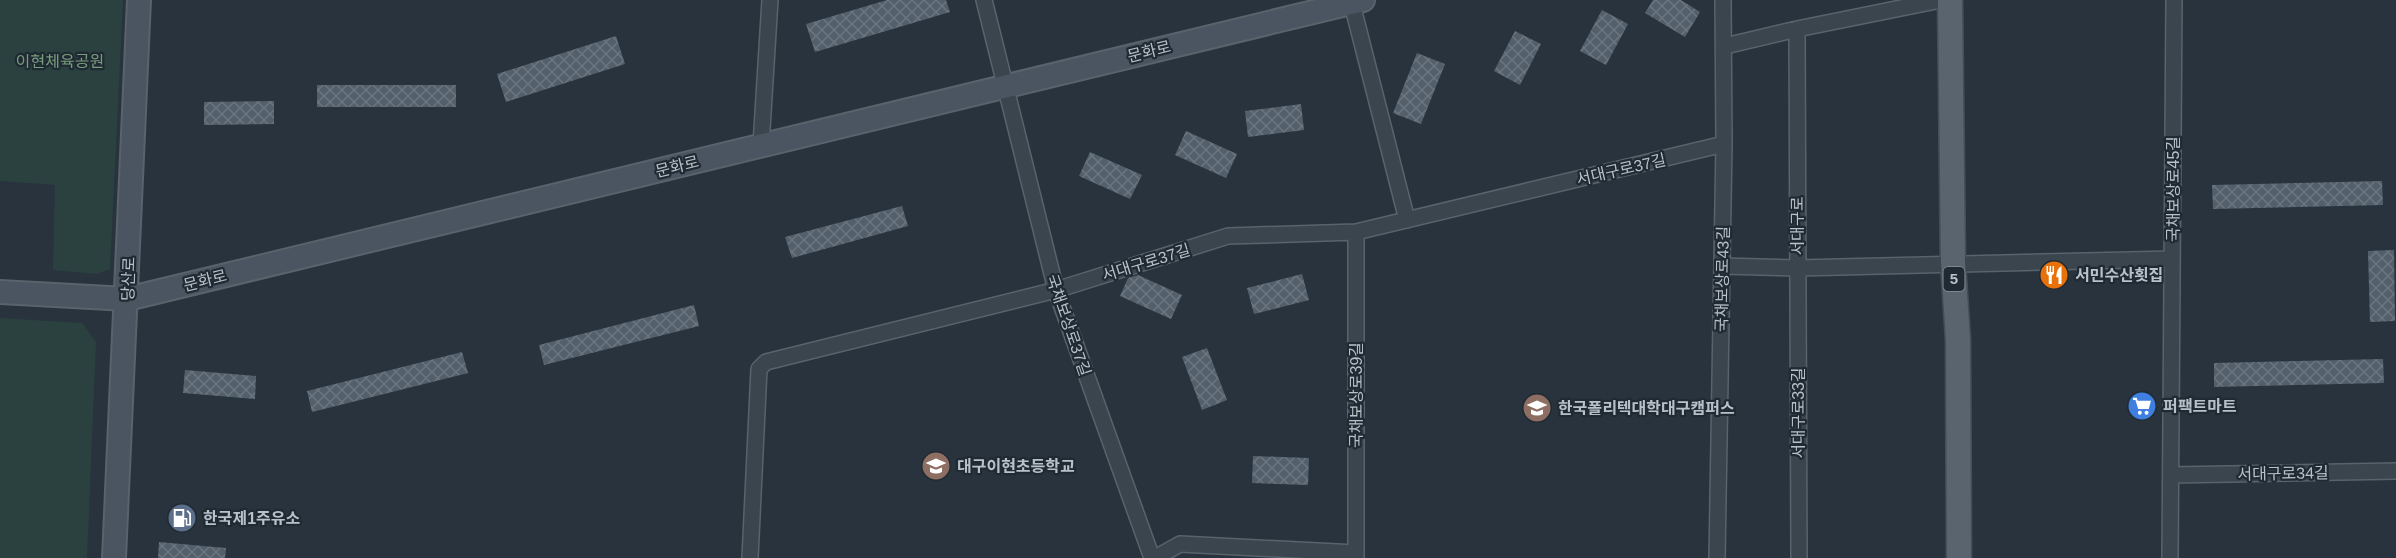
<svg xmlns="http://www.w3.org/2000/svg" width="2396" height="558" viewBox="0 0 2396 558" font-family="Helvetica,'Noto Sans KR',sans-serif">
	<defs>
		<pattern id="building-cross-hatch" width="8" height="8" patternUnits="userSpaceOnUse" patternTransform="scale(1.5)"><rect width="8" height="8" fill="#53606b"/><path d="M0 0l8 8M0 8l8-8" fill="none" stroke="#6a757f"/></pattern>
	</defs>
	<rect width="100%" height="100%" fill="#28333e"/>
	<!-- green -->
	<path fill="#2b4140" d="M0 0H123L110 269 97 274 53 270 55 185 0 181Z
		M0 318 82 323 96 342 87 558H0Z"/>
	<!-- building -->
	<path fill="url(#building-cross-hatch)" d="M887 0H946L950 12 815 52 806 24Z
		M1653 0H1681L1700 12 1685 37 1645 13Z
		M1602 10 1628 24 1606 65 1580 51Z
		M1515 31 1541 44 1520 85 1494 71Z
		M616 36 625 64 506 102 497 74Z
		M1417 53 1445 64 1421 124 1393 113Z
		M317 85H456V107H317Z
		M274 101V124L204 125V102Z
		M1301 104 1304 130 1248 137 1245 111Z
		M1186 131 1237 154 1226 178 1175 155Z
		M1090 152 1142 175 1130 199 1079 176Z
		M2382 181 2383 205 2213 209 2212 185Z
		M902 206 908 226 792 258 785 237Z
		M2394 250 2395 321 2370 322 2368 251Z
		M1302 274 1309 300 1254 314 1247 288Z
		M1138 275 1182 295 1171 319 1120 296 1128 278Z
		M694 305 699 326 544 365 539 345Z
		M1207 348 1227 400 1202 410 1182 357Z
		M462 352 468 373 312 412 307 391Z
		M2383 359 2384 383 2214 387V363Z
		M185 370 256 376 255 399 183 393Z
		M1253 456 1309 458 1308 485 1252 483Z
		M159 542 226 548 225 558H158Z"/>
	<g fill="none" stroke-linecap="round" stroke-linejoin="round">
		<!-- minor casing -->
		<g stroke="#59636c" stroke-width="18">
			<path id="minor" d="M984 0 1056 290 1152 558
				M1351 0 1407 220
				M1797 29 1799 558
				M1725 46 1797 29 1941 0
				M761 145 770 0
				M1722 266 1798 268 2172 259
				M2171 475 2396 471
				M750 558 759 369 766 362 1056 290 1228 236 1356 232 1724 144
				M1155 558 1180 544 1356 553
				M1356 558V232
				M1717 558 1724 144 1723 0
				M2170 558 2174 0"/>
		</g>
		<!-- secondary casing -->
		<g stroke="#59636c" stroke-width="26">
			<path id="secondary" d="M0 292 127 299 1363 0
				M114 558 139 0"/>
		</g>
		<!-- primary casing -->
		<g stroke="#454e57" stroke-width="27">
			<path id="primary" d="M1950 0 1953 263 1958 340 1959 558"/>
		</g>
		<!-- minor -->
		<use href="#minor" stroke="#3b454e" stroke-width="15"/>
		<!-- secondary -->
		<use href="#secondary" stroke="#4a5561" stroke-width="22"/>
		<!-- primary -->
		<use href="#primary" stroke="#5a646e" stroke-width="24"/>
	</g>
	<!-- icons -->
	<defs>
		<g id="restaurant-disc" transform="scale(1.5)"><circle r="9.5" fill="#e8710a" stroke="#202a33"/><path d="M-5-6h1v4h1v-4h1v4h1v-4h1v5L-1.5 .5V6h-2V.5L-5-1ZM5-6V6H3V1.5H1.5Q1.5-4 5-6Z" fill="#fff"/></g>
		<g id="supermarket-disc" transform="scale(1.5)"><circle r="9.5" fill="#3f7fe0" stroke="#202a33"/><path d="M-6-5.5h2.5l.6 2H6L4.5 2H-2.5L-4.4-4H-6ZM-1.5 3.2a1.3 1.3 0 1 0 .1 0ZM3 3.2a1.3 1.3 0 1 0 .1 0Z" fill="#fff"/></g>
		<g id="school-disc" transform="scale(1.5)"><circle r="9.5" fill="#8d6e63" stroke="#202a33"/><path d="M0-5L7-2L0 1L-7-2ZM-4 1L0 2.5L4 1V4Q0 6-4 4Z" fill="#fff"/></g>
		<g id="fuel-disc" transform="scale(1.5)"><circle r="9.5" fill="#5c6f8a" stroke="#202a33"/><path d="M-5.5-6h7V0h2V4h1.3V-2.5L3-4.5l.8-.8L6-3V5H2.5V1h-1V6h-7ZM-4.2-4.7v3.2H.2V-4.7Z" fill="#fff"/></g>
	</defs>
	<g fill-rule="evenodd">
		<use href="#restaurant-disc" x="2054" y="275"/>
		<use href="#supermarket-disc" x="2142" y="406"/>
		<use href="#school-disc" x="1537" y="408"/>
		<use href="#school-disc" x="936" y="466"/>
		<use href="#fuel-disc" x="182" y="518"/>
	</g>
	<g text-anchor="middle" stroke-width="4.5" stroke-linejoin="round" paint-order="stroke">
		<!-- shield labels -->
		<rect fill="#202a33" stroke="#8a939c" stroke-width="1.5" x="1943.5" y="267" width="21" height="24" rx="4.5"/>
		<g font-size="15" font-weight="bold" fill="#b8c0c9">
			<text x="1954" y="284">5</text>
		</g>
		<!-- street labels -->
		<g font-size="16" fill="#b8c0c9" stroke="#202a33">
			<text transform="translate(1149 51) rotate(-14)" y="6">문화로</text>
			<text transform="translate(677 166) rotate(-14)" y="6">문화로</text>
			<text transform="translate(1621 169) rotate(-13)" y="6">서대구로37길</text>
			<text transform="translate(2173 189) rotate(-90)" y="6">국채보상로45길</text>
			<text transform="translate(1797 226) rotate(-90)" y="6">서대구로</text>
			<text transform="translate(1146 262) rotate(-17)" y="6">서대구로37길</text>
			<text transform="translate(128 279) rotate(-88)" y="6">당산로</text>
			<text transform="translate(1722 279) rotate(-89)" y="6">국채보상로43길</text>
			<text transform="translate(205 280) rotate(-14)" y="6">문화로</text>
			<text transform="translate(1069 325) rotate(71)" y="6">국채보상로37길</text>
			<text transform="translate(1356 395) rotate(-90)" y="6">국채보상로39길</text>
			<text transform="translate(1798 413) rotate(-90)" y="6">서대구로33길</text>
			<text transform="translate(2283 473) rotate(-1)" y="6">서대구로34길</text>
		</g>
		<!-- park labels -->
		<g font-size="16" fill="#789d7d" stroke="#202a33">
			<text x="60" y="67">이현체육공원</text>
		</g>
		<!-- poi labels -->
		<g font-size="16" font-weight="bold" fill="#b8c0c9" stroke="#202a33" text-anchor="start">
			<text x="2075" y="281">서민수산횟집</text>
			<text x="2163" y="412">퍼팩트마트</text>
			<text x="1558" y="414">한국폴리텍대학대구캠퍼스</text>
			<text x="957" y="472">대구이현초등학교</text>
			<text x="203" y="524">한국제1주유소</text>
		</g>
	</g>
</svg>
